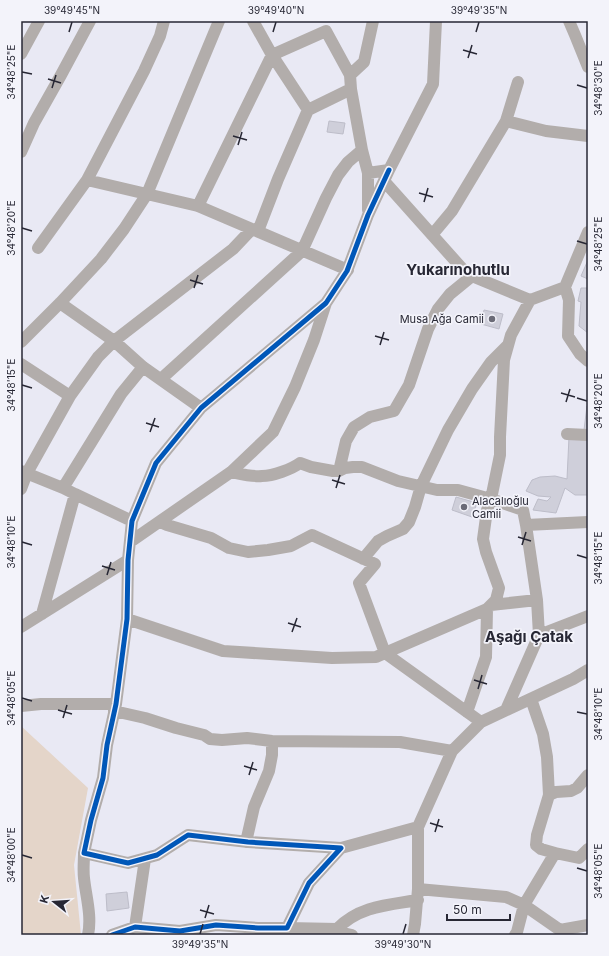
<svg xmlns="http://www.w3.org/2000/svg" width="609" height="956" viewBox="0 0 609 956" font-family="Inter,sans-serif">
	<rect width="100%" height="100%" fill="#e9e9f4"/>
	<!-- green -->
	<path fill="#e4d5c9" d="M21 726 88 788 74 865 81 935H21Z"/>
	<!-- building -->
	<path fill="#cfcfda" stroke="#bdbdc9" d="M329 121 345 123 343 134 327 132Z
		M588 260V279L581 276Z
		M581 288H588V333L579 326 581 302 578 301Z
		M484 310 503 314 499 329 481 324Z
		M587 406 588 407V430H584Z
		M569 437 588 440V495H575L565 488 556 513 533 510 538 499 547 501 551 497 538 496 526 491 532 480 540 477 555 476 567 479Z
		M456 497 477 503 472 517 452 510Z
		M127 892 129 908 107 911 106 894Z"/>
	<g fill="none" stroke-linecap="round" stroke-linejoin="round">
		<!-- minor -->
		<path stroke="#b2adab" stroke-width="12" d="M569 21 575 35 588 67
			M21 54 39 21
			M308 110 351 89
			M506 121 518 82
			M21 152 34 123 61 75 90 21
			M368 173 389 170 433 84 436 21
			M87 180 198 206 348 270
			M384 181 467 274 530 300 565 287
			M198 206 272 55 253 21
			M368 210V173L362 150 351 89 350 75 364 62 373 21
			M258 231 278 179 308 110 272 55 326 31 350 75
			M588 232 565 287 569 300 568 336 580 354 588 361
			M432 235 452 211 506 121 546 131 588 136
			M38 248 87 180 144 71 160 36 164 21
			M60 303 114 341 143 367 201 408
			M21 342 60 303 101 259 124 229 147 194 219 21
			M21 364 70 396
			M161 379 302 251 326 198 338 175 348 162 362 150
			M567 434 588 435
			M21 471 63 488 121 394 143 367
			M339 471 346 441 354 427 370 417 394 411 409 385 428 329 438 309 450 294 472 276
			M231 472C241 474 252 477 262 476 273 476 292 469 300 463L311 467 333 471H339L345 468 353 467H362L398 481 437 490H458L491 499 500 455V437L504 360 511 335 530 300
			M21 489 27 473 70 396 98 357 114 341 233 249 252 229
			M75 494 132 521
			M130 542 231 472 273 432 295 387 314 340 326 303
			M363 559 378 541 387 536 403 529 409 522 415 507 421 486 448 430 472 389 491 362 507 346
			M491 605 537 600
			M42 614 75 494 63 488
			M127 619 223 651 332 658 376 657 385 653 359 583 375 564 312 535 291 546 268 550 248 552 229 548 211 538 167 525 160 522
			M21 627 128 560
			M539 635 588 616
			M531 699 543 734 547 757 549 795
			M21 706 41 704H116
			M506 710 539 635 537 600 526 525
			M114 711 145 718 176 728 204 735 210 739 222 740 247 738 272 741 400 742 452 751 418 827 341 848
			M467 712 486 657 487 609
			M481 722 573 679 588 670
			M452 751 481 722 385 653 487 609 496 600 499 588 495 577 486 552 483 539 487 510 491 499 523 510 526 525 588 522
			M418 827V889
			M246 842 254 807 269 771 272 755V741
			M84 853C84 861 83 870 84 878 86 897 92 916 88 935
			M555 853 541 849 536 845 537 835 549 795 556 792 571 791 577 788 588 775
			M135 927 145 859
			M287 928 337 929 343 933 352 935
			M337 929C359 906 388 905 418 900
			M112 935 135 927 180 931 216 925 258 928H287L309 883 341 848 248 842 188 835 157 855 128 863 84 853 91 820 103 778 107 745 116 704 127 619 128 560 132 521 156 463 201 408 326 303 347 271 368 215 389 170
			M413 935 415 924 418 889 506 897 524 905 555 853 579 858 588 849
			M515 935 517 932 524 905 560 930 588 925"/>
		<!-- cycleway casing -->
		<g stroke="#f3f3fa" stroke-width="8">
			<path id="cycleway" d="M112 935 135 927 180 931 216 925 258 928H287L309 883 341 848 248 842 188 835 157 855 128 863 84 853 91 820 103 778 107 745 116 704 127 619 128 560 132 521 156 463 201 408 326 303 347 271 368 215 389 170"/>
		</g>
		<!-- cycleway -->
		<use href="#cycleway" stroke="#0057b8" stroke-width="5"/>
	</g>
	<!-- ticks -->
	<path fill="none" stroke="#272734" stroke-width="1.5" d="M69 32 72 22M273 32 276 22M476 32 479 22M463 50 477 54M468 58 472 45M22 72 32 74M48 79 61 83M577 85 587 88M52 88 56 75M233 136 247 140M238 145 242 132M419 193 433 197M424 202 428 188M22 228 32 231M577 241 587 244M190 280 203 284M194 288 198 275M375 336 389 340M380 345 384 332M22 385 32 388M561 393 575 397M577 398 587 401M566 402 570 389M146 423 159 427M150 432 155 418M332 480 345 484M336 488 340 475M518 537 531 541M22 542 32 545M522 545 526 532M577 555 587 558M102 566 115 570M107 575 111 562M288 623 301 627M292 632 297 618M474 680 487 684M478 689 482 675M22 698 32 701M58 710 72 714M577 712 587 714M63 718 67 705M244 766 257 770M249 775 253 762M430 823 443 827M435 832 439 819M22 855 32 858M577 868 587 871M200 910 214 914M205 918 209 905M200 934 203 924M403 934 406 924"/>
	<!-- markers -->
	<g fill="#6b6b77" stroke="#f3f3fa" stroke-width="1.5">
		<circle cx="492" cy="319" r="4"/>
		<circle cx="464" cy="507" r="4"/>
	</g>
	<g text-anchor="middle" stroke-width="3.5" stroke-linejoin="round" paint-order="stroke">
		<!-- poi labels -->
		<g font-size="11" fill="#272734" stroke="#f3f3fa" text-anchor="end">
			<text x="484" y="323">Musa Ağa Camii</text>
			<text x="472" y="505" text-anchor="start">Alacalıoğlu<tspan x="472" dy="13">Camii</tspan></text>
		</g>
		<!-- district labels -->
		<g font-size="15" font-weight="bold" fill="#272734" stroke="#f3f3fa">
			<text x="458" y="275">Yukarınohutlu</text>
			<text x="529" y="642">Aşağı Çatak</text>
		</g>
	</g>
	<!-- border -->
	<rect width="609" height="956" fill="none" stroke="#f3f3fa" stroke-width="44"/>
	<!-- north arrow -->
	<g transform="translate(54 902) rotate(287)" stroke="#f3f3fa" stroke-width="3" paint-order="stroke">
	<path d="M0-3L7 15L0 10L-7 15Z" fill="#272734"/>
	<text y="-6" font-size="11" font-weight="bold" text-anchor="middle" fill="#272734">K</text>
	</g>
	<!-- scale -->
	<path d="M447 914v6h63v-6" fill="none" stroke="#272734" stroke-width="2"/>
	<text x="453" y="914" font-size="12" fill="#272734" stroke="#f3f3fa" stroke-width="3" paint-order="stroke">50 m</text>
	<rect x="22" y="22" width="565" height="912" fill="none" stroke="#272734" stroke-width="1.5"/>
	<g font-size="10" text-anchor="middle" fill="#272734">
		<text x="72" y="14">39°49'45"N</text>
		<text x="276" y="14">39°49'40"N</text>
		<text x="479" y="14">39°49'35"N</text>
		<text transform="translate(11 72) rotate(-90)" y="4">34°48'25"E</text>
		<text transform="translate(598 88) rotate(-90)" y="4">34°48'30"E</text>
		<text transform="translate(11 228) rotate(-90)" y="4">34°48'20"E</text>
		<text transform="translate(598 244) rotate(-90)" y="4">34°48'25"E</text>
		<text transform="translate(11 385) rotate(-90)" y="4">34°48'15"E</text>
		<text transform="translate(598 401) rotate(-90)" y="4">34°48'20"E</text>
		<text transform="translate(11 542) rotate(-90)" y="4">34°48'10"E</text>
		<text transform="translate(598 558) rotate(-90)" y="4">34°48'15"E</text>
		<text transform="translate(11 698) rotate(-90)" y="4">34°48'05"E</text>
		<text transform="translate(598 714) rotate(-90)" y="4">34°48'10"E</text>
		<text transform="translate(11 855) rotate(-90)" y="4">34°48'00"E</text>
		<text transform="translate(598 871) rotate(-90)" y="4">34°48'05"E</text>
		<text x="200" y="948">39°49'35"N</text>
		<text x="403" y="948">39°49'30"N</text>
	</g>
</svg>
